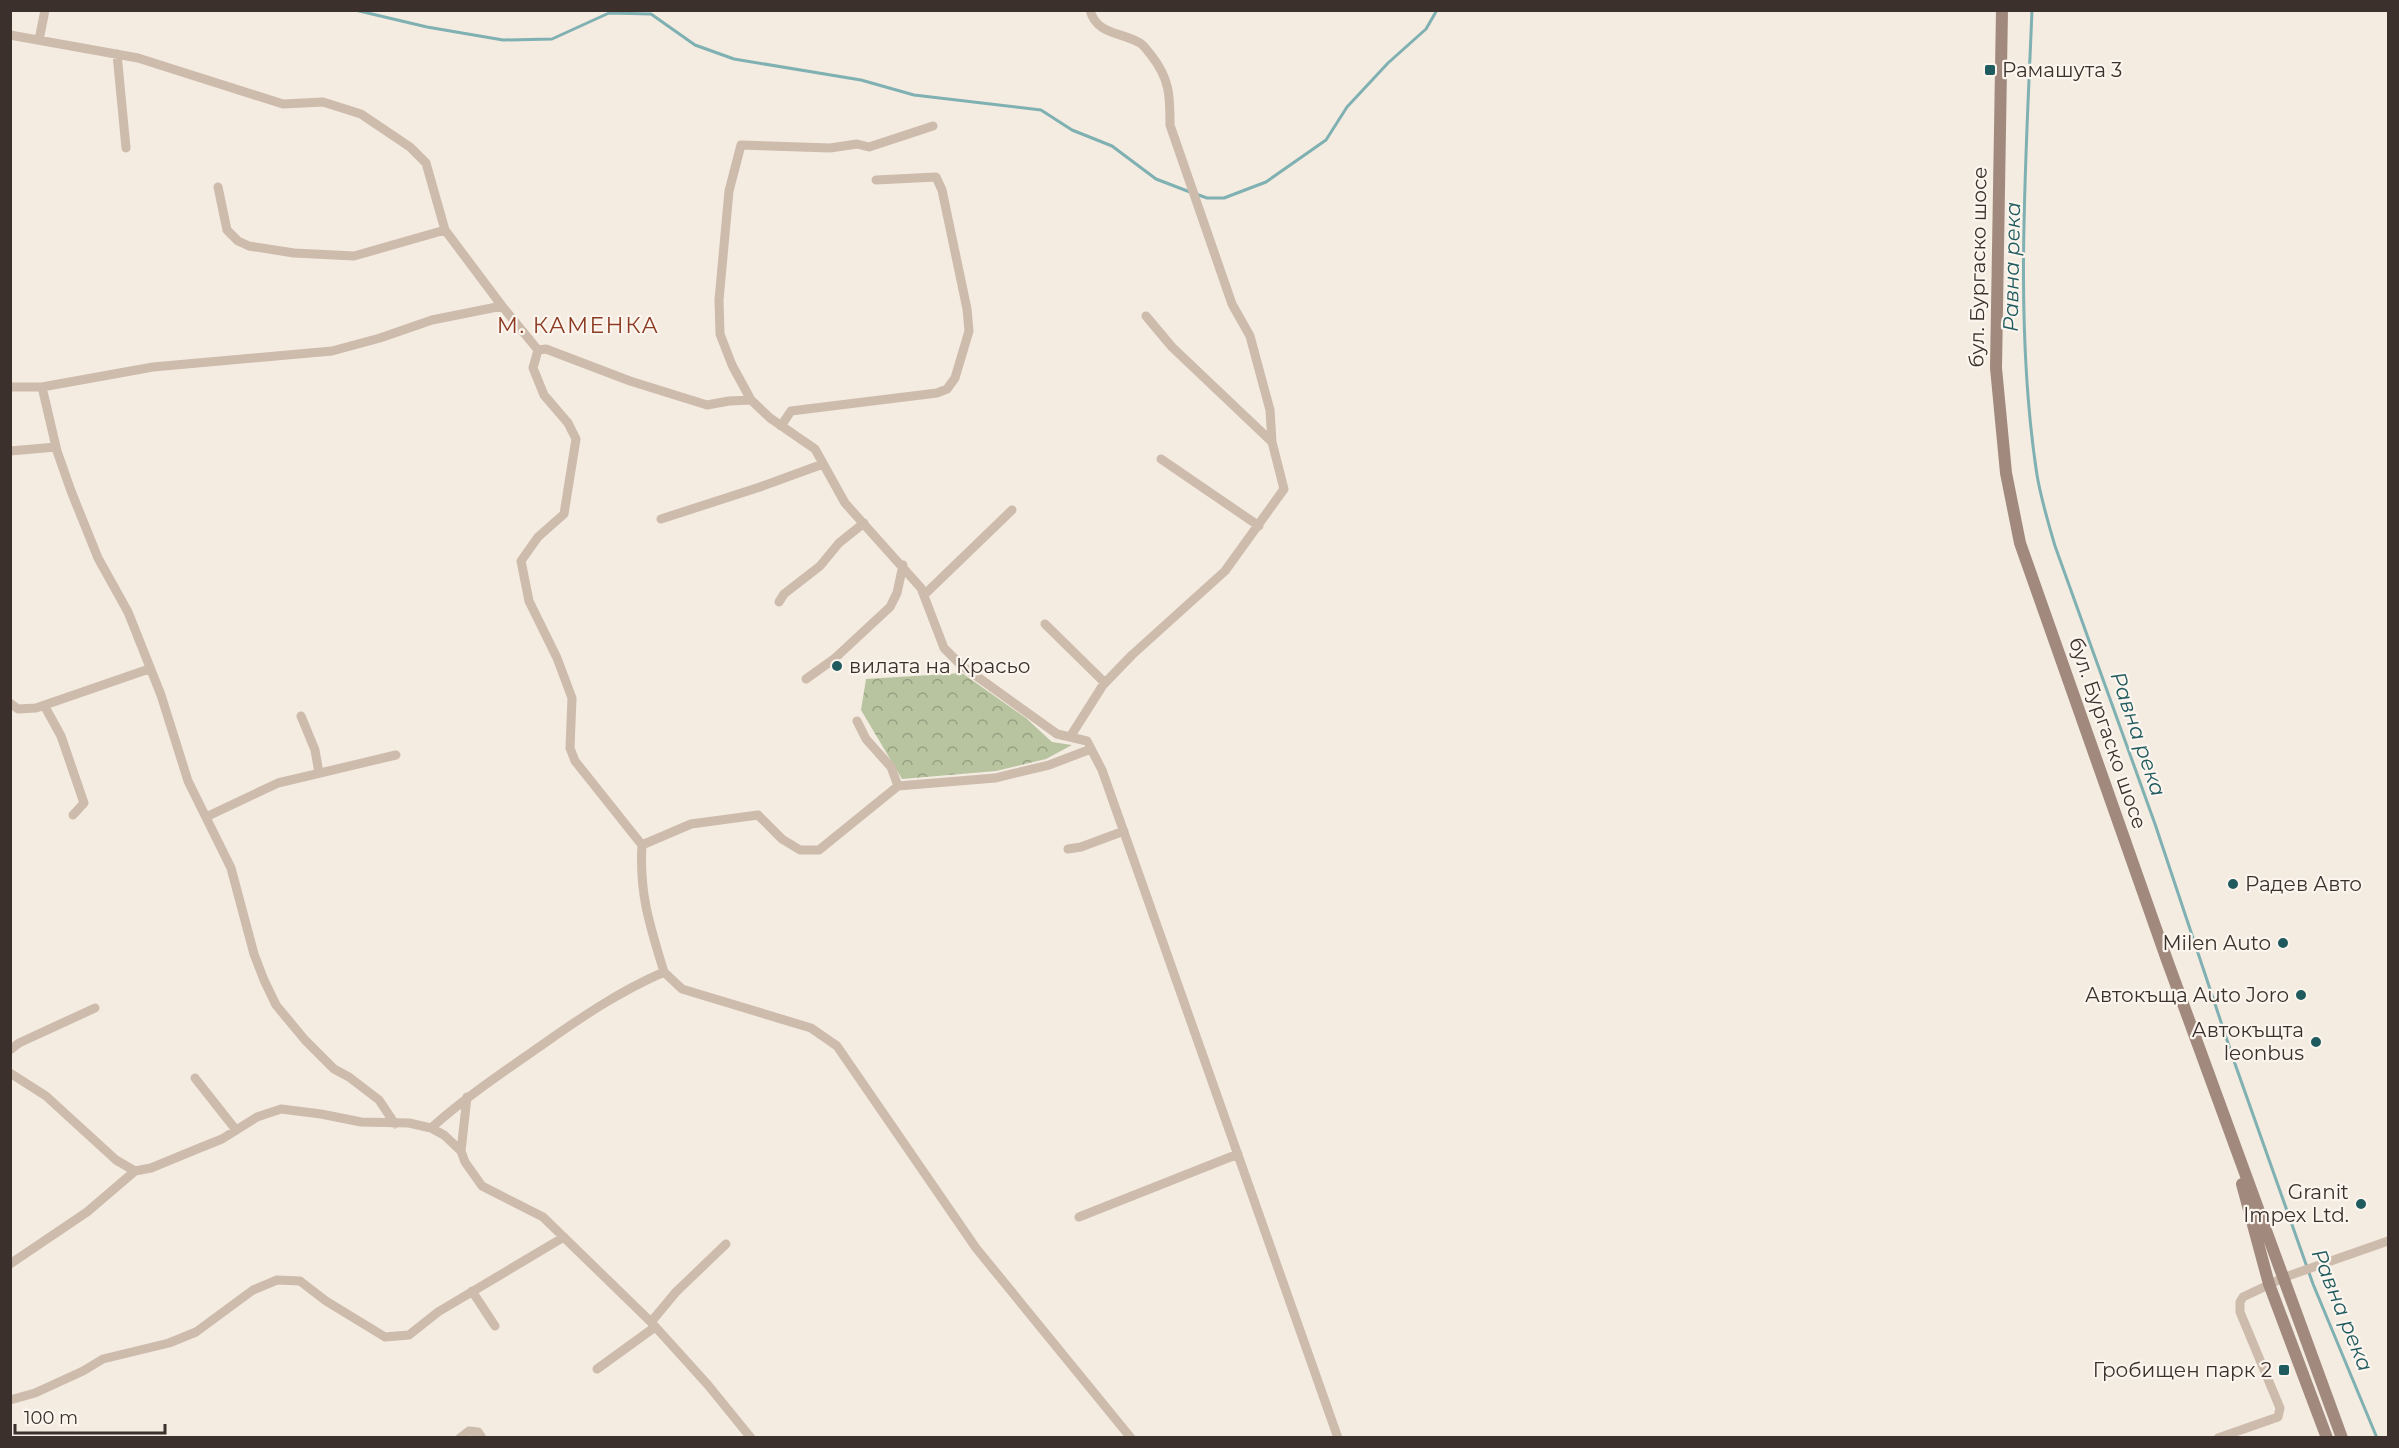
<svg xmlns="http://www.w3.org/2000/svg" width="2399" height="1448" viewBox="0 0 2399 1448" font-family="Montserrat,sans-serif">
	<defs>
		<pattern id="forest-crowns" width="20" height="18" patternUnits="userSpaceOnUse" patternTransform="scale(1.5)"><rect width="20" height="18" fill="#b8c4a0"/><path d="M2 6a3 3 0 1 1 6 0M12 15a3 3 0 1 1 6 0" fill="none" stroke="#97a083"/></pattern>
	</defs>
	<rect width="100%" height="100%" fill="#f4ebe1"/>
	<!-- forest -->
	<path fill="url(#forest-crowns)" d="M962 673 1026 718 1052 742 1072 745 1046 759 996 771 902 779 861 710 866 679Z"/>
	<g fill="none" stroke-linecap="round" stroke-linejoin="round">
		<!-- stream -->
		<path stroke="#7fb0b2" stroke-width="3" d="M355 10 427 27 503 40 552 39 609 13 651 14 695 45 734 59 861 80 914 95 1041 110 1072 130 1112 146 1156 179 1190 192
			M2032 10C2026 161 2014 326 2037 475 2041 499 2048 522 2055 546L2155 824 2234 1061 2313 1284 2377 1438
			M1196 194 1207 198H1224L1266 182 1326 140 1347 107 1388 63 1426 29 1437 10"/>
		<!-- street -->
		<path stroke="#cdbbac" stroke-width="9" d="M10 35 138 58 283 104 323 102 361 114 410 147 426 163 445 230 502 306
			M39 40 45 10
			M117 54 126 148
			M218 187 227 230 238 241 249 246 294 253 354 256 445 230
			M1146 316 1172 347 1272 442
			M10 387H42
			M751 400 732 365 720 334 719 300 729 191 741 145 830 148 857 144 869 147 933 126
			M781 426 791 411 937 393 947 389 955 378 969 331 967 309 942 190 936 177 876 180
			M10 451 56 447
			M1161 459 1259 526
			M661 519 760 487 823 464
			M924 595 1012 510
			M779 602 784 594 820 566 839 543 864 523
			M1045 624 1105 683
			M806 679 834 659 890 607 897 593 903 565
			M10 703 18 709 36 708 149 669
			M44 705 61 736 84 803 73 815
			M301 716 315 750 319 773
			M857 721 866 739 891 767 898 786
			M1070 737 1103 685 1132 655 1225 571 1284 489 1272 442 1270 410 1250 336 1232 304 1170 125C1170 96 1170 79 1151 55 1147 51 1144 44 1138 42 1120 32 1096 34 1090 10
			M206 817 278 783 396 755
			M642 845 691 824 758 815 782 839 800 850H819L898 786 995 778 1049 765 1091 749
			M1068 849 1081 847 1124 831
			M664 972C650 926 639 894 642 845L575 761 570 748 572 698 557 658 529 601 521 561 538 537 564 514 576 439 568 423 544 395 533 368 538 350 546 349 630 381 707 405 729 401 751 400 770 418 815 449 845 503 921 588 944 648 961 665 1057 734 1087 741 1102 770 1338 1438
			M10 1050 19 1043 95 1008
			M10 1073 46 1096 116 1160 135 1171 151 1168 202 1147 222 1139 257 1117 281 1109 321 1114 361 1122 409 1123 431 1128 444 1135 461 1151 465 1162 482 1186 543 1217 651 1322 708 1385 751 1438
			M195 1078 236 1130
			M395 1124 379 1100 349 1077 334 1069 305 1040 276 1005 264 980 254 954 231 868 188 781 161 695 128 612 98 558 71 491 57 451 42 387 153 367 332 351 380 338 432 320 502 306 538 350
			M431 1128C466 1097 503 1072 542 1045 580 1018 620 991 664 972L682 989 811 1028 837 1046 976 1248 1131 1438
			M461 1151 467 1097
			M1079 1217 1238 1154
			M10 1264 87 1212 135 1171
			M472 1291 495 1326
			M651 1322 676 1292 726 1244
			M597 1369 655 1327
			M10 1400 35 1393 83 1371 103 1359 169 1343 196 1332 253 1290 277 1280 300 1281 326 1301 385 1337 409 1335 438 1312 564 1237
			M460 1438 469 1431 478 1432 482 1438
			M2218 1438 2278 1417 2280 1408 2240 1312V1302L2243 1297 2285 1277 2388 1241"/>
		<!-- secondary -->
		<path stroke="#a18a7d" stroke-width="12" d="M2002 10 1996 368 2006 473 2020 543 2167 960 2342 1438
			M2242 1184 2269 1284 2327 1438"/>
	</g>
	<!-- markers -->
	<g fill="#1f5a5e" stroke="#fbf5ee" stroke-width="2">
		<rect x="1984" y="64" width="12" height="12" rx="3"/>
		<circle cx="837" cy="666" r="6"/>
		<circle cx="2233" cy="884" r="6"/>
		<circle cx="2283" cy="943" r="6"/>
		<circle cx="2301" cy="995" r="6"/>
		<circle cx="2316" cy="1042" r="6"/>
		<circle cx="2361" cy="1204" r="6"/>
		<rect x="2278" y="1364" width="12" height="12" rx="3"/>
	</g>
	<g text-anchor="middle" stroke-width="4.5" stroke-linejoin="round" paint-order="stroke">
		<!-- poi labels -->
		<g font-size="20" fill="#3b302b" stroke="#fbf5ee" text-anchor="end">
			<text x="2002" y="77" text-anchor="start">Рамашута 3</text>
			<text x="849" y="673" text-anchor="start">вилата на Красьо</text>
			<text x="2245" y="891" text-anchor="start">Радев Авто</text>
			<text x="2271" y="950">Milen Auto</text>
			<text x="2289" y="1002">Автокъща Auto Joro</text>
			<text x="2304" y="1037">Автокъщта<tspan x="2304" dy="23">leonbus</tspan></text>
			<text x="2349" y="1199">Granit<tspan x="2349" dy="23">Impex Ltd.</tspan></text>
			<text x="2272" y="1377">Гробищен парк 2</text>
		</g>
		<!-- street labels -->
		<g font-size="20" fill="#3b302b" stroke="#fbf5ee">
			<text transform="translate(1978 267) rotate(-89)" y="7">бул. Бургаско шосе</text>
			<text transform="translate(2108 733) rotate(71)" y="7">бул. Бургаско шосе</text>
		</g>
		<!-- water labels -->
		<g font-size="21" font-style="italic" fill="#1f5a5e" stroke="#fbf5ee">
			<text transform="translate(2012 267) rotate(-89)" y="7">Равна река</text>
			<text transform="translate(2138 734) rotate(71)" y="7">Равна река</text>
			<text transform="translate(2342 1310) rotate(68)" y="7">Равна река</text>
		</g>
		<!-- quarter labels -->
		<g font-size="22" letter-spacing="1.5" fill="#8c3b22" stroke="#fbf5ee">
			<text x="578" y="333">М. КАМЕНКА</text>
		</g>
	</g>
	<!-- border -->
	<rect width="2399" height="1448" fill="none" stroke="#3b302b" stroke-width="24"/>
	<!-- scale -->
	<path d="M15 1424v9h150v-9" fill="none" stroke="#3b302b" stroke-width="3"/>
	<text x="24" y="1424" font-size="18" fill="#3b302b" stroke="#fbf5ee" stroke-width="4.5" paint-order="stroke">100 m</text>
</svg>
